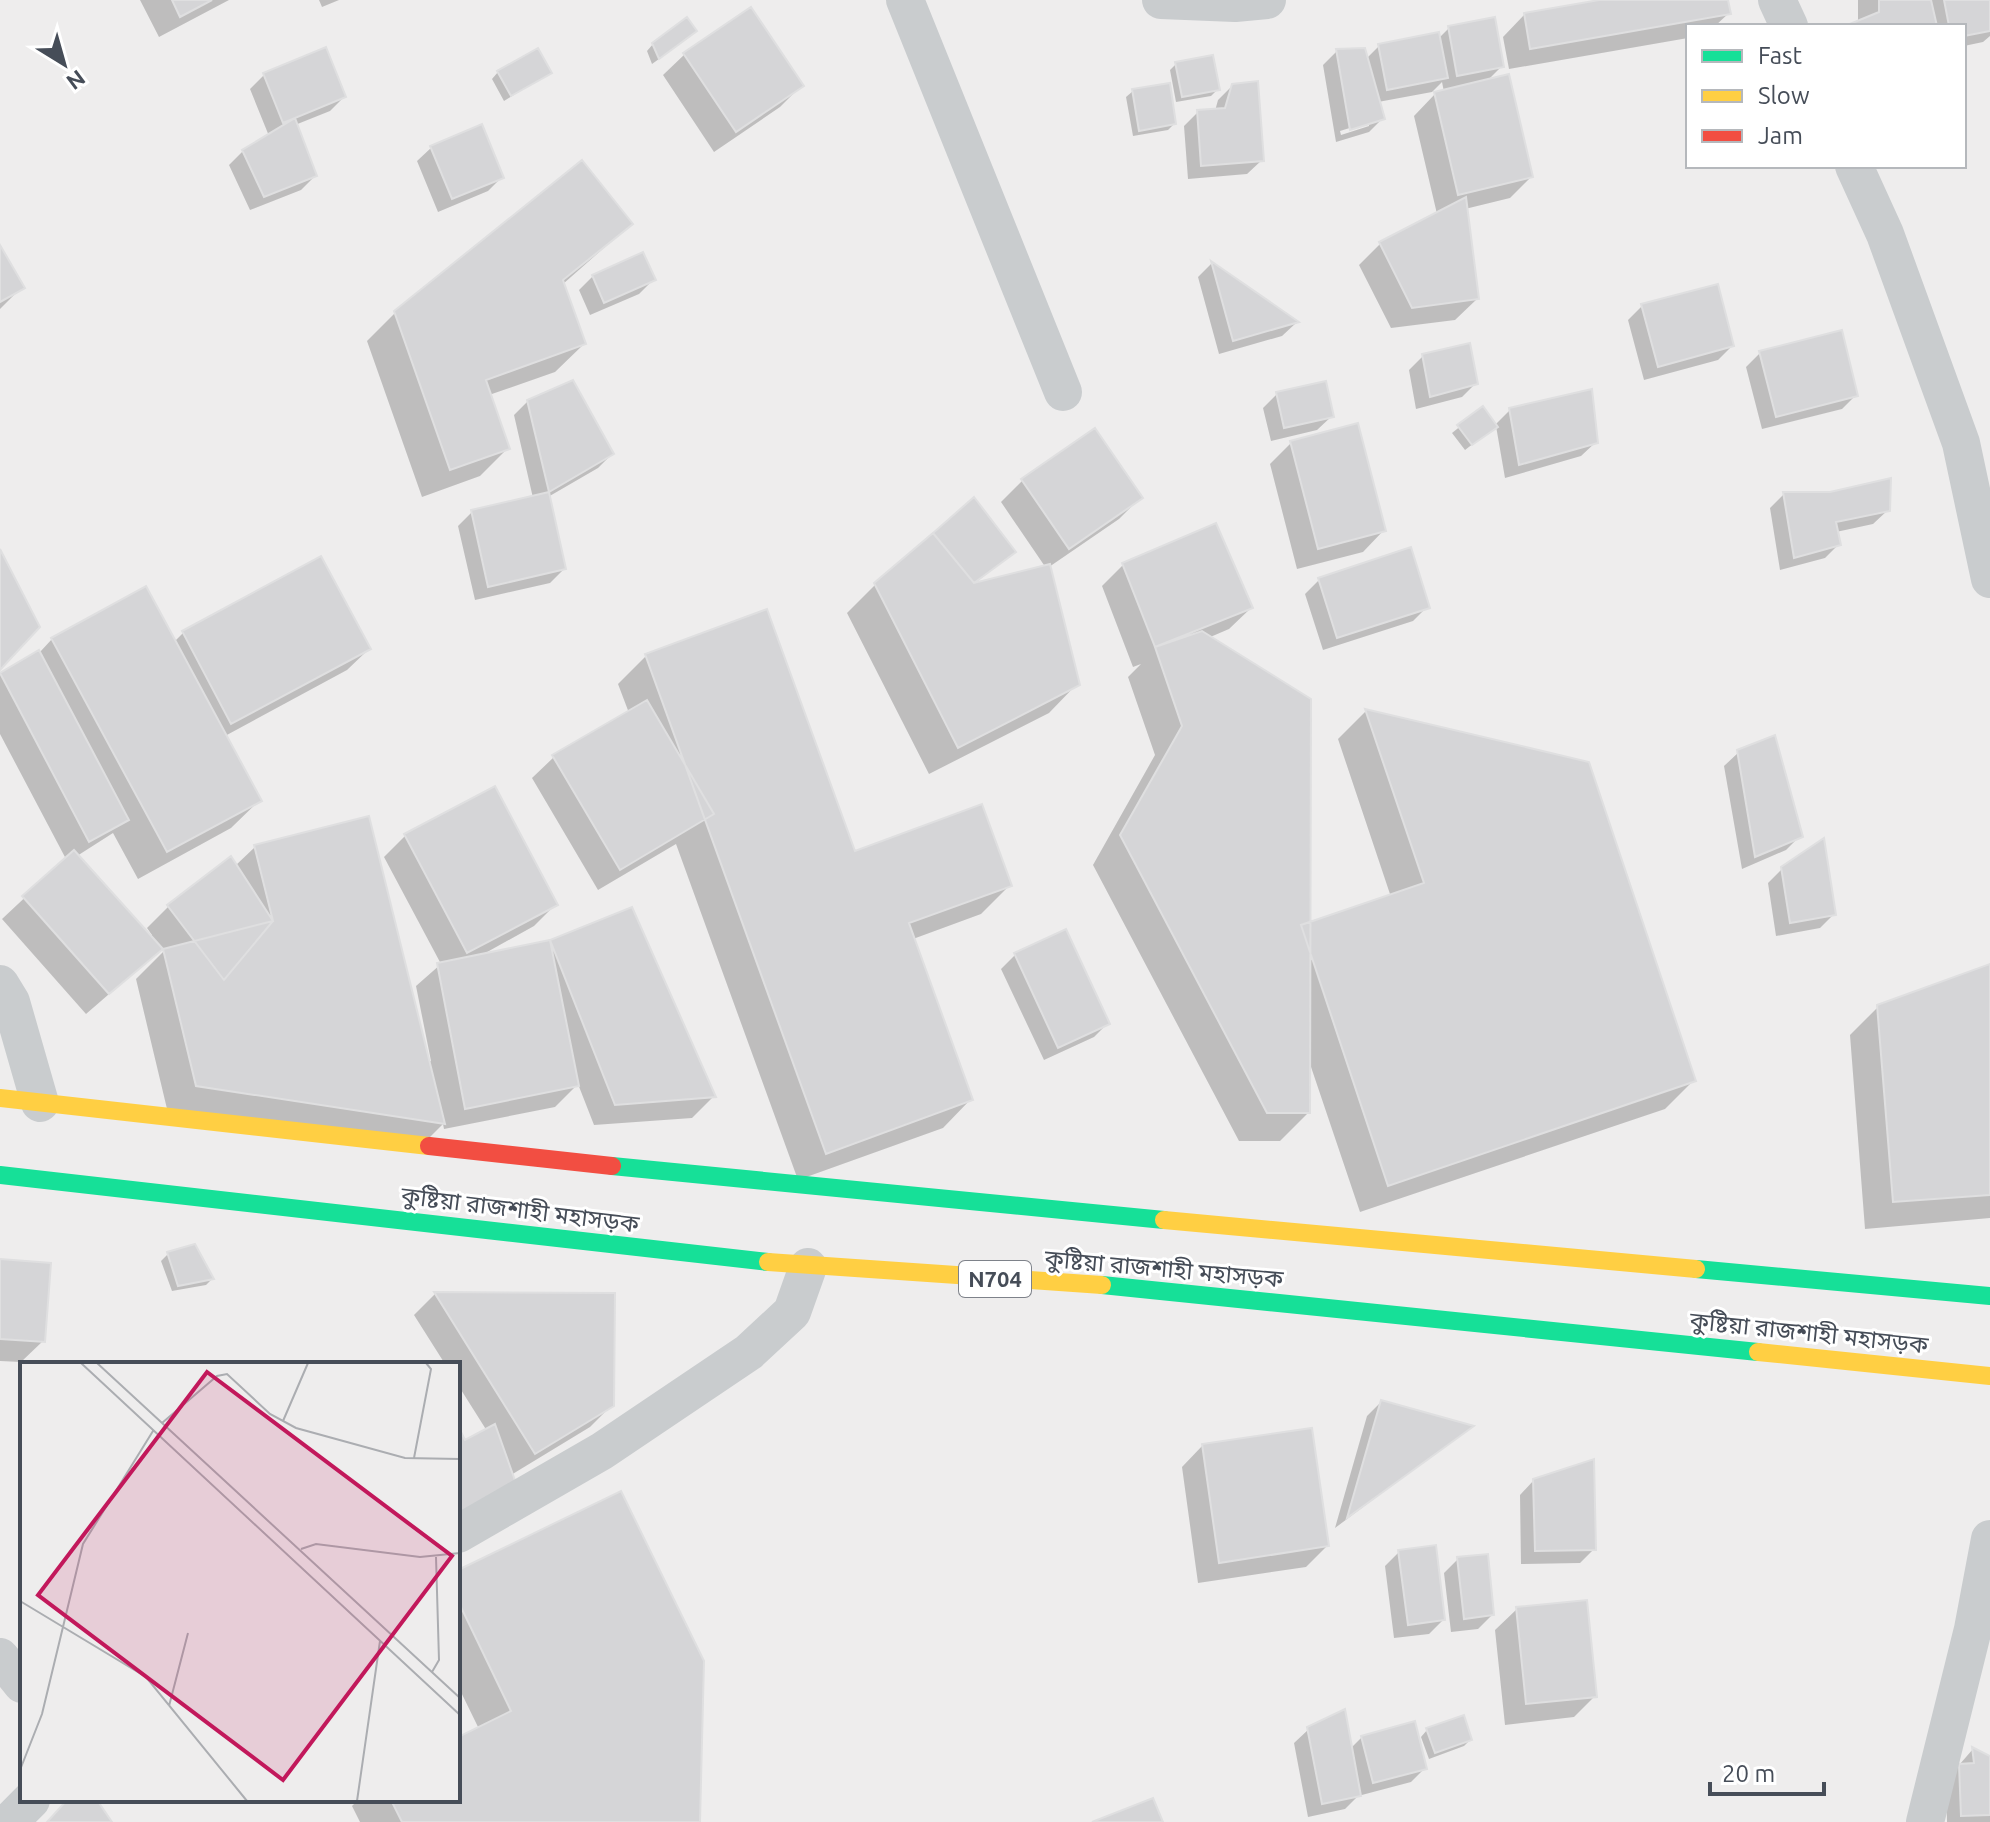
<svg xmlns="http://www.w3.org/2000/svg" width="1990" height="1822" viewBox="0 0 1990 1822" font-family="Ubuntu,'Noto Sans Bengali',sans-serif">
	<rect width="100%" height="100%" fill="#eeeded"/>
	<!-- shadow -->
	<path fill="#0003" fill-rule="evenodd" d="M140 0H229L159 37Z
		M319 0H339L322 7Z
		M1610 0H1726L1729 13 1715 26H1688V38L1509 69 1503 37 1524 15Z
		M1858 0H1990V36L1983 42 1964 46V26H1848L1858 22Z
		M1449 28 1502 66 1486 82 1531 177 1510 198 1465 209 1477 299 1455 320 1391 328 1359 265 1380 244 1437 214 1414 116 1435 94 1444 92 1442 82 1432 92 1378 102 1383 118 1369 132 1336 142 1323 65 1337 51 1366 59 1379 46 1438 39ZM1369 122V126L1341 135 1340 131Z
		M688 38 652 64 647 51 653 44Z
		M685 54 801 86 780 107 714 152 663 75Z
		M1176 64 1218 89 1211 96 1176 102 1170 70Z
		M498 72 550 73 504 101 492 79Z
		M264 75 344 97 330 111 295 125 315 176 301 190 250 210 229 165 243 151 269 136 250 89Z
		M1232 86 1262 160 1247 174 1188 179 1184 126 1198 112 1215 111 1218 100Z
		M1133 91 1174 124 1168 130 1133 136 1126 97Z
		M432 147 502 177 488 191 438 212 417 161Z
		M631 224 563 284 584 344 555 372 489 395 508 448 480 476 422 497 367 341 396 312Z
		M0 249 22 287 0 309Z
		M1211 264 1296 323 1282 336 1219 354 1198 277Z
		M593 276 653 280 639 294 590 315 579 290Z
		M1642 306 1732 346 1718 360 1644 380 1628 320Z
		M1760 353 1856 395 1842 409 1762 429 1746 367Z
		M1423 356 1476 383 1462 397 1416 409 1409 370Z
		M1277 394 1332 416 1317 430 1271 441 1263 408Z
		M528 401 612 454 598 468 548 497 564 569 550 583 475 600 458 526 472 512 533 498 514 415Z
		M1482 409 1494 426 1510 410 1596 442 1581 456 1505 478 1496 426 1465 450 1452 433Z
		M1094 431 1140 498 1119 519 1049 567 1077 684 1049 713 929 774 847 613 875 585 1013 552 973 585 1046 568 1001 502 1022 481Z
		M1291 443 1384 530 1363 552 1297 569 1270 464Z
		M1784 494 1888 510 1873 524 1836 532 1839 544 1825 558 1780 570 1770 508Z
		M1123 565 1251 608 1229 629 1208 638 1309 925 1391 897 1338 739 1366 711 1694 1080 1665 1109 1360 1212 1309 1061 1308 1113 1280 1141H1239L1093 865 1155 755 1128 677 1141 664 1133 667 1102 586Z
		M1319 580 1427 607 1413 621 1323 650 1305 594Z
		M183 633 369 649 347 670 225 736 260 800 231 828 138 879 113 833 77 856 150 937 152 935 147 928 168 907 230 859 235 866 255 847 427 1062 431 1061 416 986 441 964 384 857 406 835 555 905 534 926 480 956 550 942 631 910 713 1097 692 1118 594 1125 578 1084 555 1107 444 1129 443 1124 415 1152 168 1113 136 979 166 949H161L86 1014 2 919 66 859 0 734V673L40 652 52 639 174 642Z
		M646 656 854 853 1009 886 981 914 913 939 971 1099 943 1128 798 1180 676 844 598 890 532 778 554 757 629 713 618 684Z
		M1739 752 1800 836 1786 850 1742 869 1724 766Z
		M1782 869 1834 914 1820 928 1776 936 1768 883Z
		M1015 955 1108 1023 1094 1037 1044 1060 1001 969Z
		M1990 966V1218L1865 1229 1850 1035 1878 1007Z
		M194 1246 212 1279 206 1285 172 1291 161 1261 168 1254Z
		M0 1261 43 1341 21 1362 0 1361Z
		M435 1294 613 1295 612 1405 590 1427 511 1475 458 1530V1430L464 1443 487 1431 458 1385V1364H445L414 1315Z
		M1381 1402 1470 1427 1335 1528 1367 1416Z
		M1203 1445 1327 1546 1306 1567 1198 1583 1182 1467Z
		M1534 1480 1594 1549 1580 1563 1521 1564 1520 1495Z
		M1399 1552 1443 1620 1429 1634 1394 1638 1385 1566Z
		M1458 1559 1492 1615 1478 1629 1451 1632 1444 1573Z
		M458 1572 698 1822H360L352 1806 358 1800H458V1739L479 1729 458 1686Z
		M1517 1609 1595 1696 1574 1717 1505 1725 1495 1630Z
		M1309 1729 1350 1749 1362 1737 1425 1768 1411 1782 1358 1796 1345 1809 1308 1817 1294 1743Z
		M1427 1730 1470 1740 1464 1746 1429 1759 1421 1737Z
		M1973 1749 1990 1758V1822H1947L1946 1780Z"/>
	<!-- building -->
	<path fill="#d5d5d7" stroke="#dfdfe0" stroke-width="2" d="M172 0H212L180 17Z
		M1599 0H1728L1731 14 1530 49 1524 13Z
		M1879 0H1931L1937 26H1845L1879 12Z
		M1944 0H1990V31L1964 36V26H1949Z
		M751 7 804 86 736 132 683 53Z
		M687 17 697 31 659 59 652 43Z
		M1495 17 1504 67 1457 76 1448 26Z
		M1439 32 1448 78 1387 90 1378 44Z
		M326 47 346 97 283 123 263 73Z
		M538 48 552 73 511 96 497 71Z
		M1365 48 1385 119 1350 130 1336 49Z
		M1213 55 1220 90 1182 97 1175 62Z
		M1509 74 1533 177 1458 195 1434 92Z
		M1258 81 1264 161 1201 166 1197 110 1225 108 1232 84Z
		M1170 83 1176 124 1139 131 1132 89Z
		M295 118 317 176 264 197 242 150Z
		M482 124 504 178 452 199 430 146Z
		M582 160 633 224 563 280 586 344 486 380 510 449 450 470 394 311Z
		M1466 197 1479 299 1412 308 1379 242Z
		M0 245 25 288 0 302Z
		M643 252 656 280 604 303 592 275Z
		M1211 261 1299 322 1233 341Z
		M1718 284 1734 346 1658 367 1641 304Z
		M1842 330 1858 396 1776 417 1759 351Z
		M1470 343 1478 384 1430 397 1422 354Z
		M573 380 614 454 549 492 527 400Z
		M1326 381 1334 417 1284 428 1276 392Z
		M1592 389 1598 443 1519 465 1509 408Z
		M1483 406 1498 427 1472 445 1457 425Z
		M1358 423 1386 531 1318 549 1290 441Z
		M1095 428 1143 498 1069 549 1021 479Z
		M1891 478 1890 511 1836 522 1841 545 1794 558 1783 492H1830Z
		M549 492 566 569 488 587 471 510Z
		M974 497 1016 552 974 583 933 533Z
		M1216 523 1253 608 1155 647 1122 563Z
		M933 533 974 583 1050 564 1080 685 958 748 874 583Z
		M1411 547 1430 608 1337 638 1318 578Z
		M0 549 40 627 0 670Z
		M321 556 371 649 231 724 182 631Z
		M146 586 262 801 167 852 51 638Z
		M767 609 855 851 982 804 1012 886 909 923 973 1100 826 1154 645 654Z
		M1202 631 1311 699 1310 1113H1267L1120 835 1182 726 1155 647Z
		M39 650 129 820 89 842 0 673Z
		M647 700 714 814 620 870 552 755Z
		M1365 709 1589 762 1696 1081 1388 1186 1301 925 1424 883Z
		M1775 735 1803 837 1755 857 1737 750Z
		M495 786 558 905 467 953 404 834Z
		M369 816 445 1124 196 1086 163 949 273 921 254 845Z
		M1824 838 1836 915 1790 923 1781 867Z
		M74 850 163 949 109 994 22 896Z
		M231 856 273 921 224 980 167 905Z
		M632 907 716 1097 615 1105 550 940Z
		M1066 929 1110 1024 1058 1048 1014 953Z
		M550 940 579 1086 465 1109 437 963Z
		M1990 964V1195L1893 1202 1877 1005Z
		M195 1244 214 1279 178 1286 167 1252Z
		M0 1259 51 1263 45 1342 0 1339Z
		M434 1292 615 1293 614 1406 535 1454Z
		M1381 1400 1474 1426 1347 1518Z
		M495 1424 517 1486 466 1520 458 1505V1426L465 1440Z
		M1312 1428 1329 1546 1219 1563 1202 1444Z
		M1594 1459 1596 1550 1535 1551 1533 1479Z
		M621 1491 704 1661 700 1822H402L391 1800H458V1737L511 1711 458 1601V1570Z
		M1436 1545 1445 1620 1408 1625 1398 1550Z
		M1488 1554 1494 1615 1464 1619 1457 1557Z
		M1587 1600 1597 1697 1526 1704 1516 1607Z
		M1345 1709 1361 1796 1322 1804 1307 1727Z
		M1464 1715 1472 1740 1435 1753 1426 1728Z
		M1415 1721 1427 1769 1373 1783 1361 1736Z
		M1972 1747 1990 1756V1815L1961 1816 1959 1764 1974 1763Z
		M1153 1798 1163 1822H1092Z
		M67 1800H97L112 1822H47Z"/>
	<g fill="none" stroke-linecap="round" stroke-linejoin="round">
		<!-- street -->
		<path stroke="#c9ccce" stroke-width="38" d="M905 0 1063 392
			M1161 0 1235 3 1267 0
			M1777 0 1789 26
			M1854 166 1885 234 1961 443 1990 579
			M0 984 11 1002 40 1103
			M458 1534 602 1451 749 1352 792 1312 808 1267
			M0 1657 22 1684
			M9 1822 31 1800
			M1925 1822 1973 1629 1990 1539"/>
		<!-- fast -->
		<path stroke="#16e098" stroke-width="18" d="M612 1166 1164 1220
			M0 1175 768 1262
			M1696 1269 1990 1296
			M1102 1285 1758 1352"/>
		<!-- slow -->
		<path stroke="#ffcf43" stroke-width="18" d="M0 1098 429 1146
			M1164 1220 1696 1269
			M768 1262 1102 1285
			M1758 1352 1990 1376"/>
		<!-- jam -->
		<path stroke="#f24e42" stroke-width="18" d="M429 1146 612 1166"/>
	</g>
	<g text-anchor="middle" stroke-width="6" stroke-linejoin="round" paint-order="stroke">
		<!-- shield labels -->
		<rect fill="#fff" stroke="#7e828a" stroke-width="2" x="959" y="1261" width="72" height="36" rx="6"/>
		<g font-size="22" font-weight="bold" fill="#464d58">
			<text x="995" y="1287">N704</text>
		</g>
		<!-- street labels -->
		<g font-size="24" fill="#464d58" stroke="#fff">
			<text transform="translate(520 1210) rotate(7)" y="8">কুষ্টিয়া রাজশাহী মহাসড়ক</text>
			<text transform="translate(1164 1269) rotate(5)" y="8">কুষ্টিয়া রাজশাহী মহাসড়ক</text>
			<text transform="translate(1809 1333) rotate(6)" y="8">কুষ্টিয়া রাজশাহী মহাসড়ক</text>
		</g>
	</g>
	<!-- overview -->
	<g transform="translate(20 1362)">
		<rect width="440" height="440" fill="#eeeded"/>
		<path fill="none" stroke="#abadb1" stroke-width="2" d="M61 1 440 353M77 1 440 336M263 59 288 1M142 61 197 14 207 12 250 52 276 66 385 96 440 97M394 96 411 7 406 1M281 187 296 182 400 195 440 191M0 239 126 315 227 439M412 310 419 298 416 195M149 344 168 271M0 408 22 352 63 182 133 69M337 439 360 279"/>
		<path fill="#c2185b" fill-opacity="0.15" stroke="#c2185b" stroke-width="4" d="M187 10 432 194 263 418 18 233Z"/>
		<rect width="440" height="440" fill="none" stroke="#464d58" stroke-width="4"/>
	</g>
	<!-- legend -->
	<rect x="1686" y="24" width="280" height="144" fill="#ffffff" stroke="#b5b8bc" stroke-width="2"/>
	<rect x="1702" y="50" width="40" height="12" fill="#16e098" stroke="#b5b8bc" stroke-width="2"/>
	<text x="1758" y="64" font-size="24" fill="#464d58">Fast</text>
	<rect x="1702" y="90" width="40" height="12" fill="#ffcf43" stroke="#b5b8bc" stroke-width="2"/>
	<text x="1758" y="104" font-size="24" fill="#464d58">Slow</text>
	<rect x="1702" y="130" width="40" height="12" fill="#f24e42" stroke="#b5b8bc" stroke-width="2"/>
	<text x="1758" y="144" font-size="24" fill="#464d58">Jam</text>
	<!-- north arrow -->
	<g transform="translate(64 64) rotate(143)" stroke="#ffffff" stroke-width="6" paint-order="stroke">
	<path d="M0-6L14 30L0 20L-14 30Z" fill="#464d58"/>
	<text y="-12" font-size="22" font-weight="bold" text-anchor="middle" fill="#464d58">N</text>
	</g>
	<!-- scale -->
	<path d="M1710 1782v12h114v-12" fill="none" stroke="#464d58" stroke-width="4"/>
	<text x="1722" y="1782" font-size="24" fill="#464d58" stroke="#ffffff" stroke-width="6" paint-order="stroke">20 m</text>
</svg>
